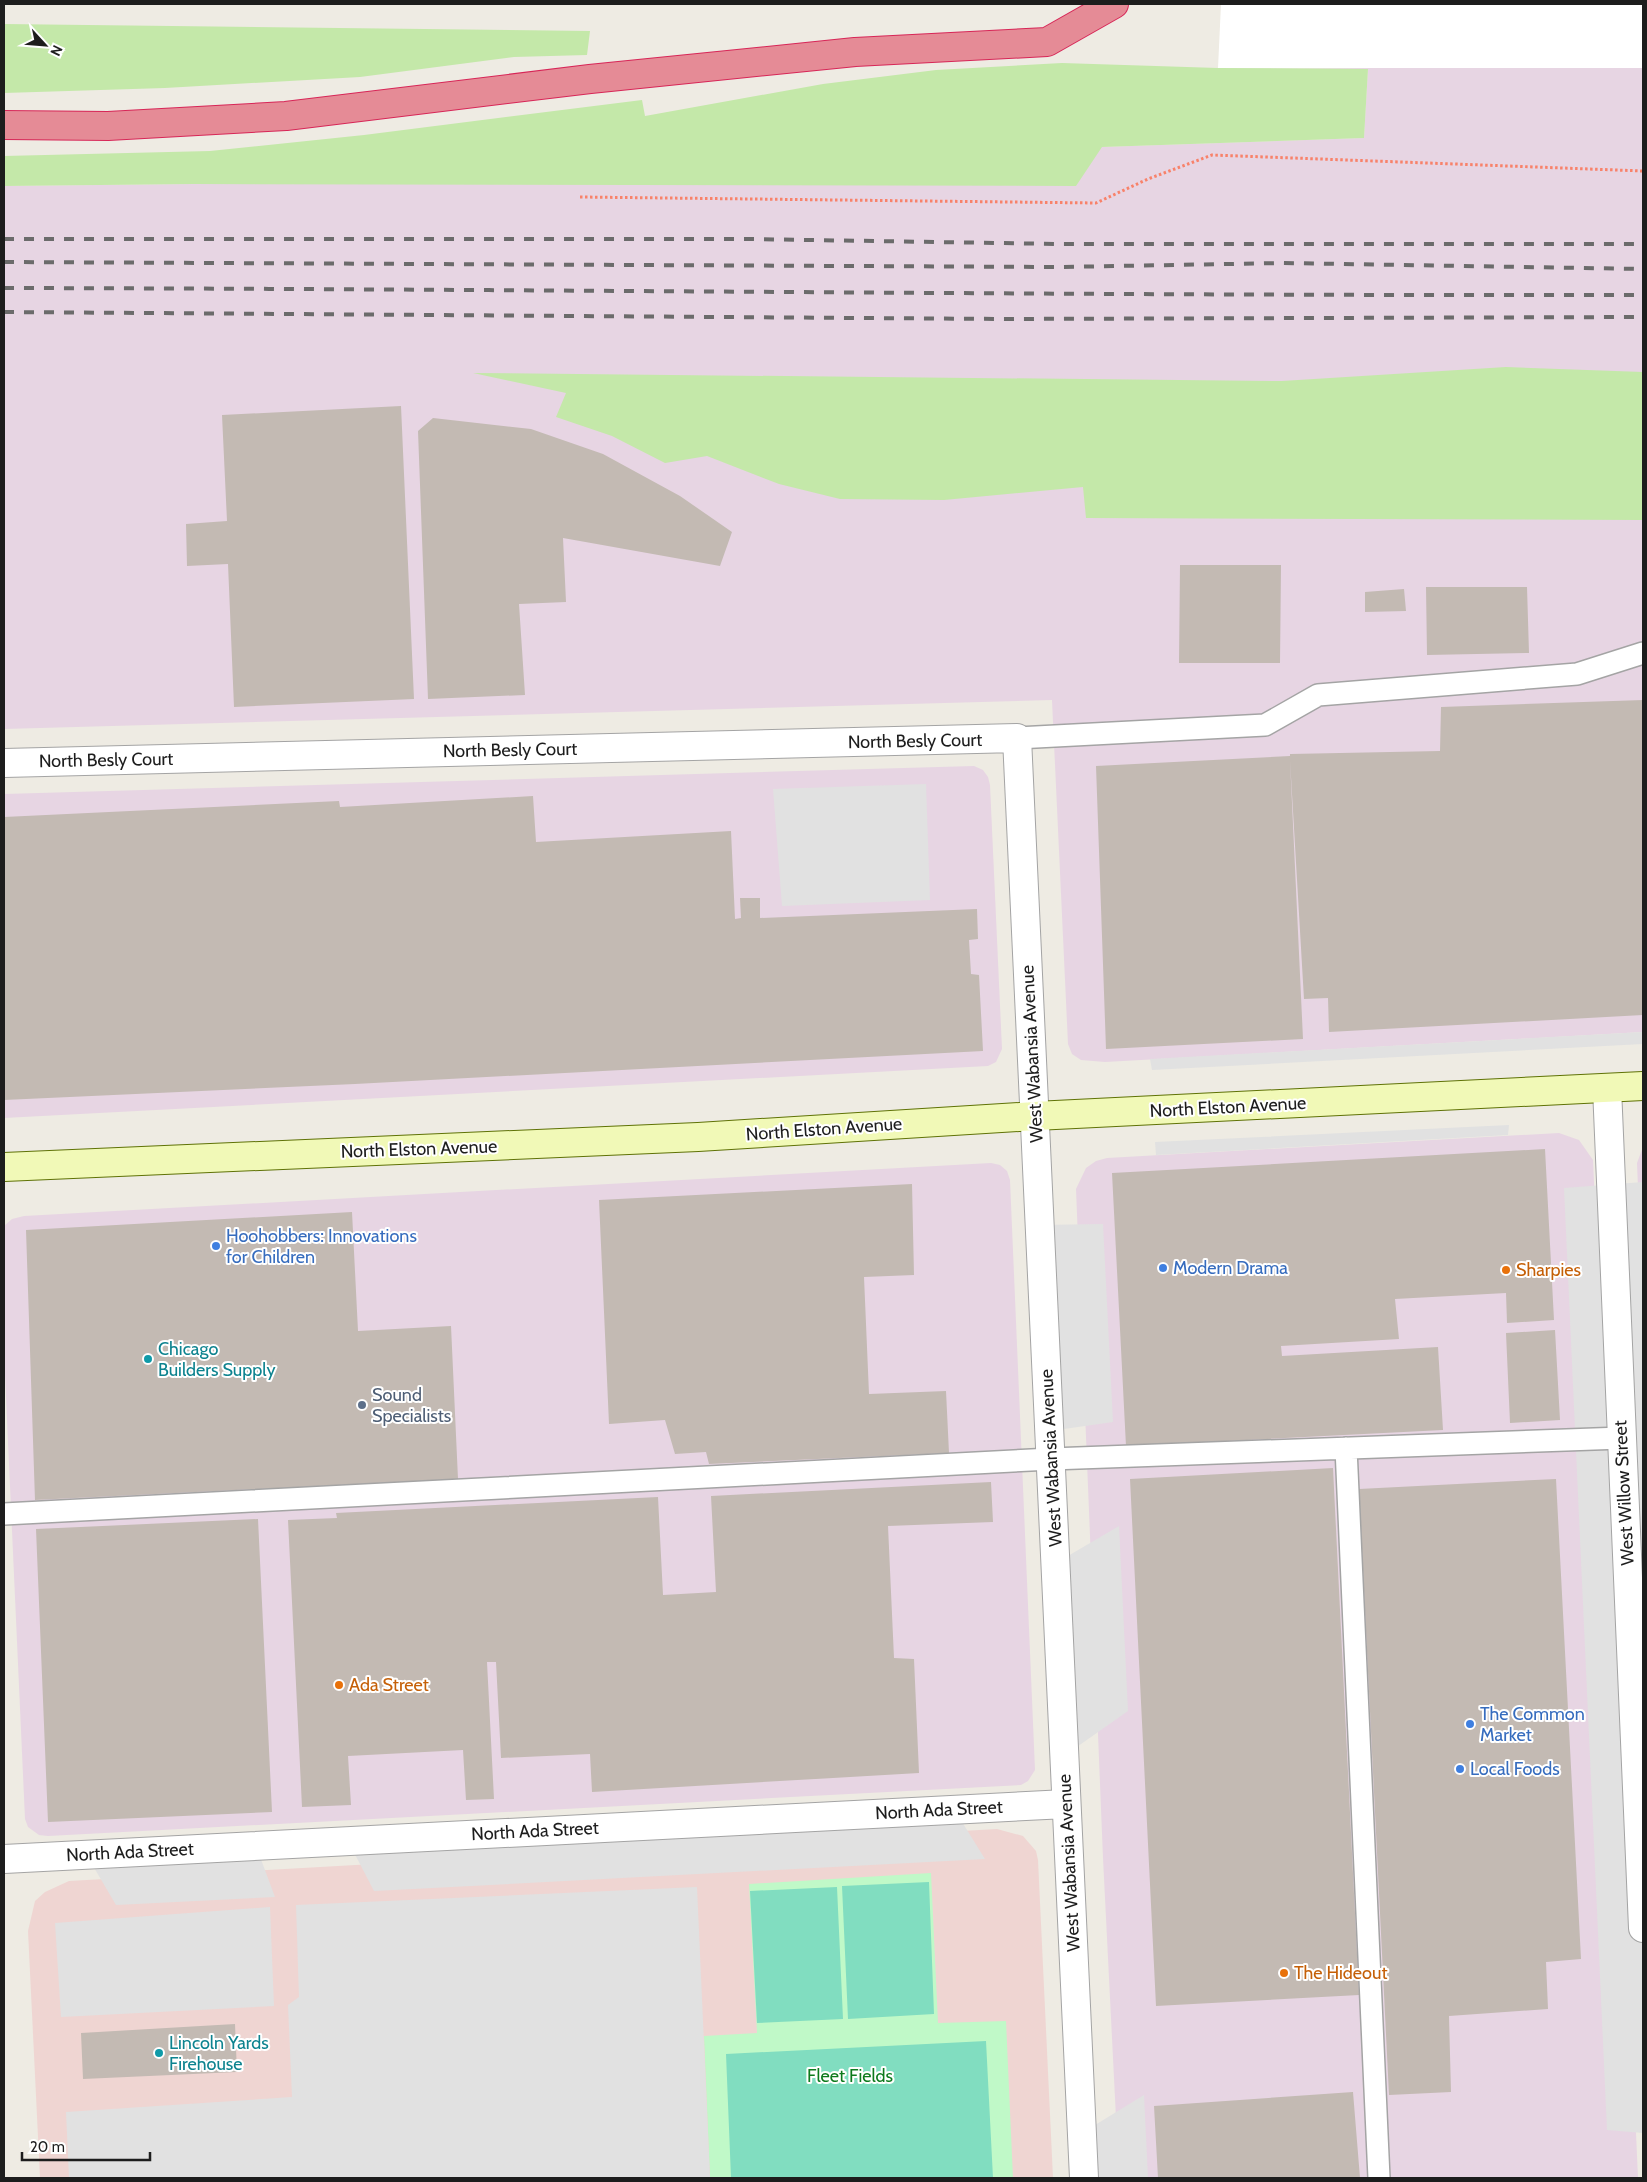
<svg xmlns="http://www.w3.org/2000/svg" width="1647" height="2182" viewBox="0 0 1647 2182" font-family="Cabin,sans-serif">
	<rect width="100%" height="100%" fill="#eeebe3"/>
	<!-- commercial -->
	<path fill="#efd5d2" d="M997 1829 1023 1836 1036 1851 1038 1860 1053 2178H40L28 1931 35 1901 45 1892 69 1881Z"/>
	<!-- industrial -->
	<path fill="#e7d5e3" d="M1643 4V1032L1105 1062 1081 1060 1072 1054 1068 1044 1052 700 4 729V186L194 184 1102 147 1364 138 1368 69 1299 68Z
		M974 766 983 770 988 777 990 785 1002 1049 996 1062 988 1066 4 1118V794Z
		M1559 1133 1579 1140 1593 1160 1638 2178H1119L1103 1858 1076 1189 1086 1168 1096 1161 1107 1158Z
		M1643 1147V1308L1637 1163Z
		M991 1163 1000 1165 1007 1171 1010 1180 1035 1770 1028 1781 1021 1785 48 1836 39 1835 28 1827 25 1819 4 1353V1226L12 1219 24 1216Z"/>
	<!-- grass -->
	<path fill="#c4e8a9" d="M4 24 590 31 587 55 514 57 360 77 165 88 4 93Z
		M1062 63 1218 68 1368 69 1364 138 1102 147 1076 186 194 184 4 186V156L210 151 364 135 642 100 645 116 823 84 936 70Z
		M1506 367 1643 372V520L1086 518 1083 487 944 500 840 499 779 484 707 456 665 463 612 436 556 417 566 393 473 373 1282 381Z"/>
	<!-- park -->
	<path fill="#c0f9c8" d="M931 1873 938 2023 1006 2021 1013 2178H710L704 2036 757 2033 749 1884Z"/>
	<!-- pitch -->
	<path fill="#81ddc0" d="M929 1882 934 2014 848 2019 842 1886Z
		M837 1887 843 2019 757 2023 750 1891Z
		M986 2041 993 2178H731L726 2054Z"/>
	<!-- parking -->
	<path fill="#e1e1e1" d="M926 784 930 900 782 906 773 789Z
		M1643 1032V1044L1152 1070 1150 1059Z
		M1509 1125 1508 1135 1156 1155 1155 1142Z
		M1643 1182V2133L1607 2130 1564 1188Z
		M1103 1224 1113 1422 1050 1431 1040 1225Z
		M1119 1526 1128 1711 1064 1756 1056 1563Z
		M954 1809 985 1859 374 1891 348 1841Z
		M256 1846 275 1897 116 1905 86 1854Z
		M697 1887 710 2178H69L66 2112 292 2097 288 2005 299 1997 296 1905Z
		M270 1907 274 2006 61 2017 55 1923Z
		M1144 2095 1148 2178H1084L1082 2133Z"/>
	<!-- pier -->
	<path fill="#fff" d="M1221 4H1643V68H1218Z"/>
	<!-- building -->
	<path fill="#c3bab3" d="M401 406 414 699 234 707 228 564 187 566 186 524 227 521 222 415Z
		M433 418 531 429 603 454 680 496 732 532 720 566 563 538 566 602 519 604 525 695 428 699 418 431Z
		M1180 565H1281L1280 663H1179Z
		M1426 587H1527L1529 653 1427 655Z
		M1404 589 1406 611 1365 612V592Z
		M1643 700V1015L1329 1032 1328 998 1304 999 1290 760 1303 1039 1106 1049 1096 766 1290 756V754L1440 751 1441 707Z
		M533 796 536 842 731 831 735 919 741 918 740 898H760V918L977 909 978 939 969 940 971 974 979 975 983 1051 355 1084 4 1100V817L339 801 340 807Z
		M1545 1149 1554 1320 1507 1323 1506 1293 1395 1299 1399 1339 1281 1346 1282 1356 1438 1347 1443 1430 1126 1446 1112 1173Z
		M912 1184 914 1275 864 1277 869 1394 946 1391 949 1453 709 1464 706 1452 675 1454 665 1420 609 1424 599 1200Z
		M352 1212 358 1331 451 1326 458 1479 35 1500 26 1230Z
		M1555 1330 1560 1420 1510 1423 1506 1333Z
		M1333 1468 1359 1995 1156 2006 1130 1479Z
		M1556 1479 1581 1959 1546 1962 1548 2009 1449 2016 1451 2092 1389 2095 1359 1489Z
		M991 1482 993 1522 888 1526 894 1658 914 1659 919 1773 592 1792 590 1754 501 1758 496 1662H487L494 1799 466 1800 463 1750 348 1756 351 1805 302 1807 288 1520 337 1518 336 1513 658 1497 663 1595 716 1592 711 1496Z
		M258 1519 272 1812 48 1822 36 1529Z
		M235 2024 237 2072 83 2079 81 2033Z
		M1353 2092 1360 2178H1158L1154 2106Z"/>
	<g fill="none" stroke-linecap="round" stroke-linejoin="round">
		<!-- service casing -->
		<g stroke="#a4a4a4" stroke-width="24">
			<path id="service" d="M1017 738 1265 725 1318 695 1577 674 1643 653
				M1346 1448 1379 2178
				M4 1514 1051 1459 1622 1438"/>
		</g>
		<!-- minor casing -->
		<g stroke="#a4a4a4" stroke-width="30">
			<path id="minor" d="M4 763 1017 738 1084 2178
				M1607 1088 1643 1928
				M4 1859 1066 1804"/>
		</g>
		<!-- secondary casing -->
		<g stroke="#5f7206" stroke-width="30">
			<path id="secondary" d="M4 1167 698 1137 1035 1116 1643 1086"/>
		</g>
		<!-- motorway casing -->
		<g stroke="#d72657" stroke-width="30">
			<path id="motorway" d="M4 125 108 126 286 116 590 79 855 52 1047 42 1114 4"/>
		</g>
		<!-- path -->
		<path stroke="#f8826a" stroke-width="3" stroke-dasharray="2.5 2.5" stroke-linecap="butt" d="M580 197 1096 203 1148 179 1212 155 1643 171"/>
		<!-- service -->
		<use href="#service" stroke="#fff" stroke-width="21"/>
		<!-- minor -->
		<use href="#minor" stroke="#fff" stroke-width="28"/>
		<!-- secondary -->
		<use href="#secondary" stroke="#f1f9b7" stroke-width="28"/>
		<!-- motorway -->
		<use href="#motorway" stroke="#e58b96" stroke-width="28"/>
		<!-- rail -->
		<path stroke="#6b6b6b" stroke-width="4" stroke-dasharray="10 10" stroke-linecap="butt" d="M4 239H748L1060 244H1643
			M4 262 1059 267 1283 263 1643 269
			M4 288C550 289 1097 296 1643 295
			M4 312 1004 319 1643 317"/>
	</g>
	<!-- markers -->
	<g fill="#3f7fe0" stroke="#fff" stroke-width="2">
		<circle cx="216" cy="1246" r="5"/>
		<circle cx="1163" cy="1268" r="5"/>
		<circle cx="1470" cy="1724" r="5"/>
		<circle cx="1460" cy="1769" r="5"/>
	</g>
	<g fill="#e8710a" stroke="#fff" stroke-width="2">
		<circle cx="1506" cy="1270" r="5"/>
		<circle cx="339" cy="1685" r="5"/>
		<circle cx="1284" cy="1973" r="5"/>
	</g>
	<g fill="#0f9aa8" stroke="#fff" stroke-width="2">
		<circle cx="148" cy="1359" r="5"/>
		<circle cx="159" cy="2053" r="5"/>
	</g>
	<circle fill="#5c6f8a" stroke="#fff" stroke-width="2" cx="362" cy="1405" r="5"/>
	<g text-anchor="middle" stroke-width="4" stroke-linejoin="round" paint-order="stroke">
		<!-- street labels -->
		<g font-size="18" fill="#1d1d1d" stroke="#fff">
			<text transform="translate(915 741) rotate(-1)" y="6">North Besly Court</text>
			<text transform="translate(510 750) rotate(-1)" y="6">North Besly Court</text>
			<text transform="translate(106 760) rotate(-1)" y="6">North Besly Court</text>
			<text transform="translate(1032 1054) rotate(-93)" y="6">West Wabansia Avenue</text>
			<text transform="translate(1228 1107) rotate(-3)" y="6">North Elston Avenue</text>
			<text transform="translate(824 1129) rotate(-4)" y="6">North Elston Avenue</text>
			<text transform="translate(419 1149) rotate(-2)" y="6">North Elston Avenue</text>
			<text transform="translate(1051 1458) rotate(-93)" y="6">West Wabansia Avenue</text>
			<text transform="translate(1624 1493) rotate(-93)" y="6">West Willow Street</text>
			<text transform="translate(939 1810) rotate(-3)" y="6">North Ada Street</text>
			<text transform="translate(535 1831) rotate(-3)" y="6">North Ada Street</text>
			<text transform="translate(130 1852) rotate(-3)" y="6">North Ada Street</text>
			<text transform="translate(1069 1863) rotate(-93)" y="6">West Wabansia Avenue</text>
		</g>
		<!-- shop labels -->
		<g font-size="18" fill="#366cbe" stroke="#fff" text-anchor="start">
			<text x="226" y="1242">Hoohobbers: Innovations<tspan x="226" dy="21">for Children</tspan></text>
			<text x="1173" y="1274">Modern Drama</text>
			<text x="1480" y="1720">The Common<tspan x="1480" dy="21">Market</tspan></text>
			<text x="1470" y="1775">Local Foods</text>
		</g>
		<!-- food labels -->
		<g font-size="18" fill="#c56008" stroke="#fff" text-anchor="start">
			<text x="1516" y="1276">Sharpies</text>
			<text x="349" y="1691">Ada Street</text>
			<text x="1294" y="1979">The Hideout</text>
		</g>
		<!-- culture labels -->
		<g font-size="18" fill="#0d838f" stroke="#fff" text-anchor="start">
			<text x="158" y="1355">Chicago<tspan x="158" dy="21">Builders Supply</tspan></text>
			<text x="169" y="2049">Lincoln Yards<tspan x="169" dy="21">Firehouse</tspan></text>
		</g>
		<!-- service labels -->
		<g font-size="18" fill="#4e5e75" stroke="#fff" text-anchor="start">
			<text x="372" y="1401">Sound<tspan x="372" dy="21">Specialists</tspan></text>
		</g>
		<!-- park labels -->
		<g font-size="18" fill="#0d7a1d" stroke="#fff">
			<text x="850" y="2082">Fleet Fields</text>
		</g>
	</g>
	<!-- border -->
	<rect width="1647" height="2182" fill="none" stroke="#1d1d1d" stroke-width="10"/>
	<!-- north arrow -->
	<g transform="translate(45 45) rotate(116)" stroke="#ffffff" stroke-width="4" paint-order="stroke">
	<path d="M0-4L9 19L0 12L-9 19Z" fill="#1d1d1d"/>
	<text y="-8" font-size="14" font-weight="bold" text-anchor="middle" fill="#1d1d1d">N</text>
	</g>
	<!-- scale -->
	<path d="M22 2152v8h128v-8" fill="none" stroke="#1d1d1d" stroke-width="2.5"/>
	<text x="30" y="2152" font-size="15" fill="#1d1d1d" stroke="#ffffff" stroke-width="4" paint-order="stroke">20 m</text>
</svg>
